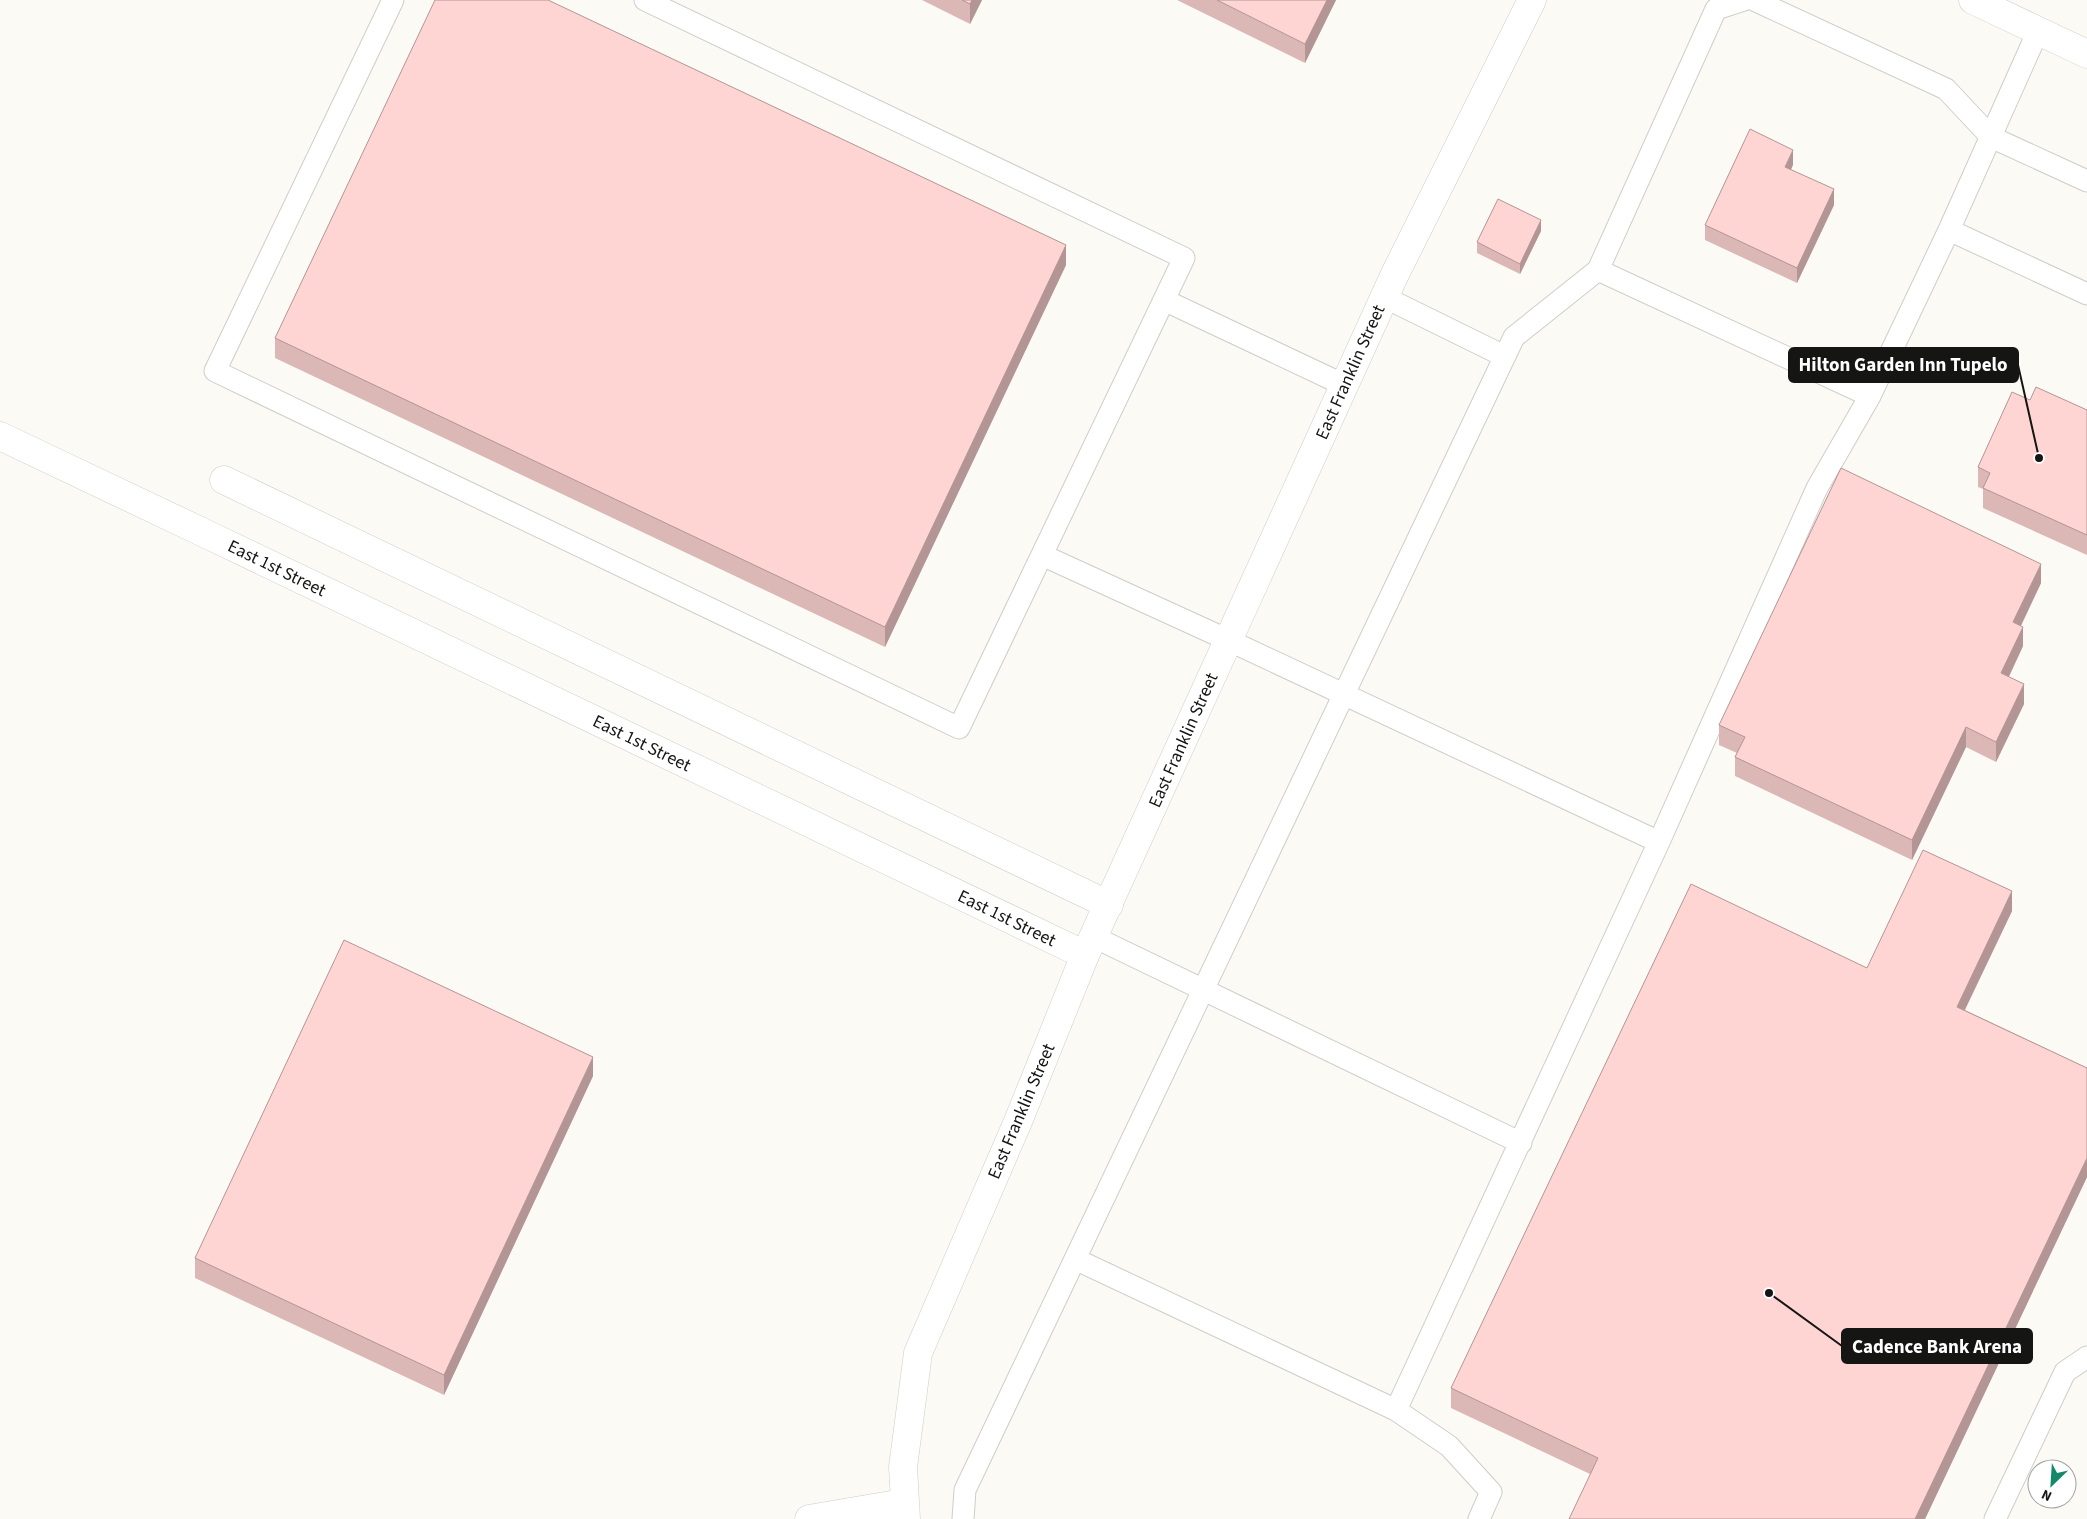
<svg xmlns="http://www.w3.org/2000/svg" width="2087" height="1519" viewBox="0 0 2087 1519" font-family="'Source Sans 3',sans-serif">
	<rect width="100%" height="100%" fill="#fcfaf5"/>
	<g fill="none" stroke-linecap="round" stroke-linejoin="round">
		<!-- lane casing -->
		<g stroke="#cecdc8" stroke-width="23">
			<path id="lane" d="M393 0 215 371 959 728 1184 258 645 0
				M1744 0 1716 9 1598 270 1870 396
				M1754 0 1946 89 1991 137 2087 181
				M1949 230 2087 294
				M1384 297 1504 356
				M1164 300 1344 385
				M1042 555 1228 640 1659 842
				M1094 937 1521 1143
				M1075 1259 1396 1410 1449 1446 1491 1492 1479 1519
				M1396 1410 1659 842 1817 488 1870 396 1949 230 2038 31
				M963 1519 965 1490 1514 337 1598 270
				M1995 1519 2065 1372 2087 1357"/>
		</g>
		<!-- street casing -->
		<g stroke="#cecdc8" stroke-width="29">
			<path id="street" d="M224 480 1109 905
				M200 531 1085 955
				M809 1519 903 1503"/>
		</g>
		<!-- secondary casing -->
		<g stroke="#cecdc8" stroke-width="29">
			<path id="secondary" d="M906 1519 903 1467 918 1353 1019 1119 1085 955 1394 276 1532 0"/>
		</g>
		<!-- primary casing -->
		<g stroke="#cecdc8" stroke-width="29">
			<path id="primary" d="M1973 0 2087 54"/>
		</g>
		<!-- highway casing -->
		<g stroke="#cecdc8" stroke-width="29">
			<path id="highway" d="M0 436 200 531"/>
		</g>
		<!-- lane -->
		<use href="#lane" stroke="#fff" stroke-width="21"/>
		<!-- street -->
		<use href="#street" stroke="#fff" stroke-width="28"/>
		<!-- secondary -->
		<use href="#secondary" stroke="#fff" stroke-width="28"/>
		<!-- primary -->
		<use href="#primary" stroke="#fff" stroke-width="28"/>
		<!-- highway -->
		<use href="#highway" stroke="#fff" stroke-width="28"/>
	</g>
	<!-- wall -->
	<path fill="#dbb7b6" d="M922 0H982L970 24Z
		M1177 0H1336L1305 63Z
		M1793 165 1791 169 1834 205 1797 283 1705 240V225Z
		M1541 231 1520 274 1477 253V242Z
		M1066 265 885 647 275 358V338Z
		M2030 400 2087 410V555L1983 508V489L1978 487V467Z
		M2041 583 2021 626 2023 646 2009 677 2024 704 1996 762 1966 747 1912 860 1735 776V757L1737 753 1719 745V725Z
		M2012 911 1965 1010 2087 1068V1177L1925 1519 1590 1474 1451 1408V1388L1867 968Z
		M593 1076 444 1395 195 1278V1258Z"/>
	<!-- shaded-wall -->
	<path fill="#b29594" d="M972 0H982L970 24V4Z
		M1327 0H1336L1305 63V44Z
		M1793 150V165L1785 182V167Z
		M1834 189V205L1797 283V268Z
		M1541 220V231L1520 274V264Z
		M1066 245V265L885 647V627Z
		M2041 564V583L2013 642V622Z
		M2023 627V646L2001 693V673Z
		M2024 684V704L1996 762V742Z
		M1966 727V747L1912 860V840Z
		M2012 891V911L1957 1026V1007Z
		M593 1057V1076L444 1395V1375Z
		M2087 1158V1177L1925 1519H1915Z"/>
	<!-- building -->
	<path fill="#ffd5d4" stroke="#b29594" d="M435 0H548L1066 245 885 627 275 338Z
		M962 0H972L970 4Z
		M1217 0H1327L1305 44Z
		M1750 129 1793 150 1785 167 1834 189 1797 268 1705 225Z
		M1498 199 1541 220 1520 264 1477 242Z
		M2036 387 2087 410V535L1983 488 1990 473 1978 467 2012 392 2030 400Z
		M1841 468 2041 564 2013 622 2023 627 2001 673 2024 684 1996 742 1966 727 1912 840 1735 757 1745 737 1719 725Z
		M1923 850 2012 891 1957 1007 2087 1068V1158L1915 1519H1569L1598 1458 1451 1388 1691 884 1867 968Z
		M344 940 593 1057 444 1375 195 1258Z"/>
	<g text-anchor="middle" stroke-width="5" stroke-linejoin="round" paint-order="stroke">
		<!-- street labels -->
		<g font-size="18" fill="#151513" stroke="#fff">
			<text transform="translate(1350 372) rotate(-66)" y="6">East Franklin Street</text>
			<text transform="translate(277 568) rotate(26)" y="6">East 1st Street</text>
			<text transform="translate(1183 740) rotate(-66)" y="6">East Franklin Street</text>
			<text transform="translate(642 743) rotate(26)" y="6">East 1st Street</text>
			<text transform="translate(1007 918) rotate(26)" y="6">East 1st Street</text>
			<text transform="translate(1021 1111) rotate(-67)" y="6">East Franklin Street</text>
		</g>
	</g>
	<!-- callouts -->
	<path fill="none" stroke="#151513" stroke-width="2" d="M2039 458L2018 365M1769 1293L1842 1346"/>
	<g fill="#151513" stroke="#fff" stroke-width="2">
		<circle cx="2039" cy="458" r="5"/>
		<circle cx="1769" cy="1293" r="5"/>
	</g>
	<g fill="#151513" stroke="#151513" stroke-width="2">
		<rect x="1789" y="348" width="229" height="34" rx="5"/>
		<rect x="1842" y="1329" width="190" height="34" rx="5"/>
	</g>
	<g font-size="19" text-anchor="middle" font-weight="bold" fill="#fff">
		<text x="1903" y="371">Hilton Garden Inn Tupelo</text>
		<text x="1937" y="1353">Cadence Bank Arena</text>
	</g>
	<!-- north arrow -->
	<g transform="translate(2052 1484) rotate(205)"><circle r="24" fill="#ffffff" stroke="#a1a1a1"/>
	<path d="M0-4L9 19L0 12L-9 19Z" fill="#14896a"/>
	<text y="-8" font-size="14" font-weight="bold" text-anchor="middle" fill="#151513">N</text>
	</g>
</svg>
